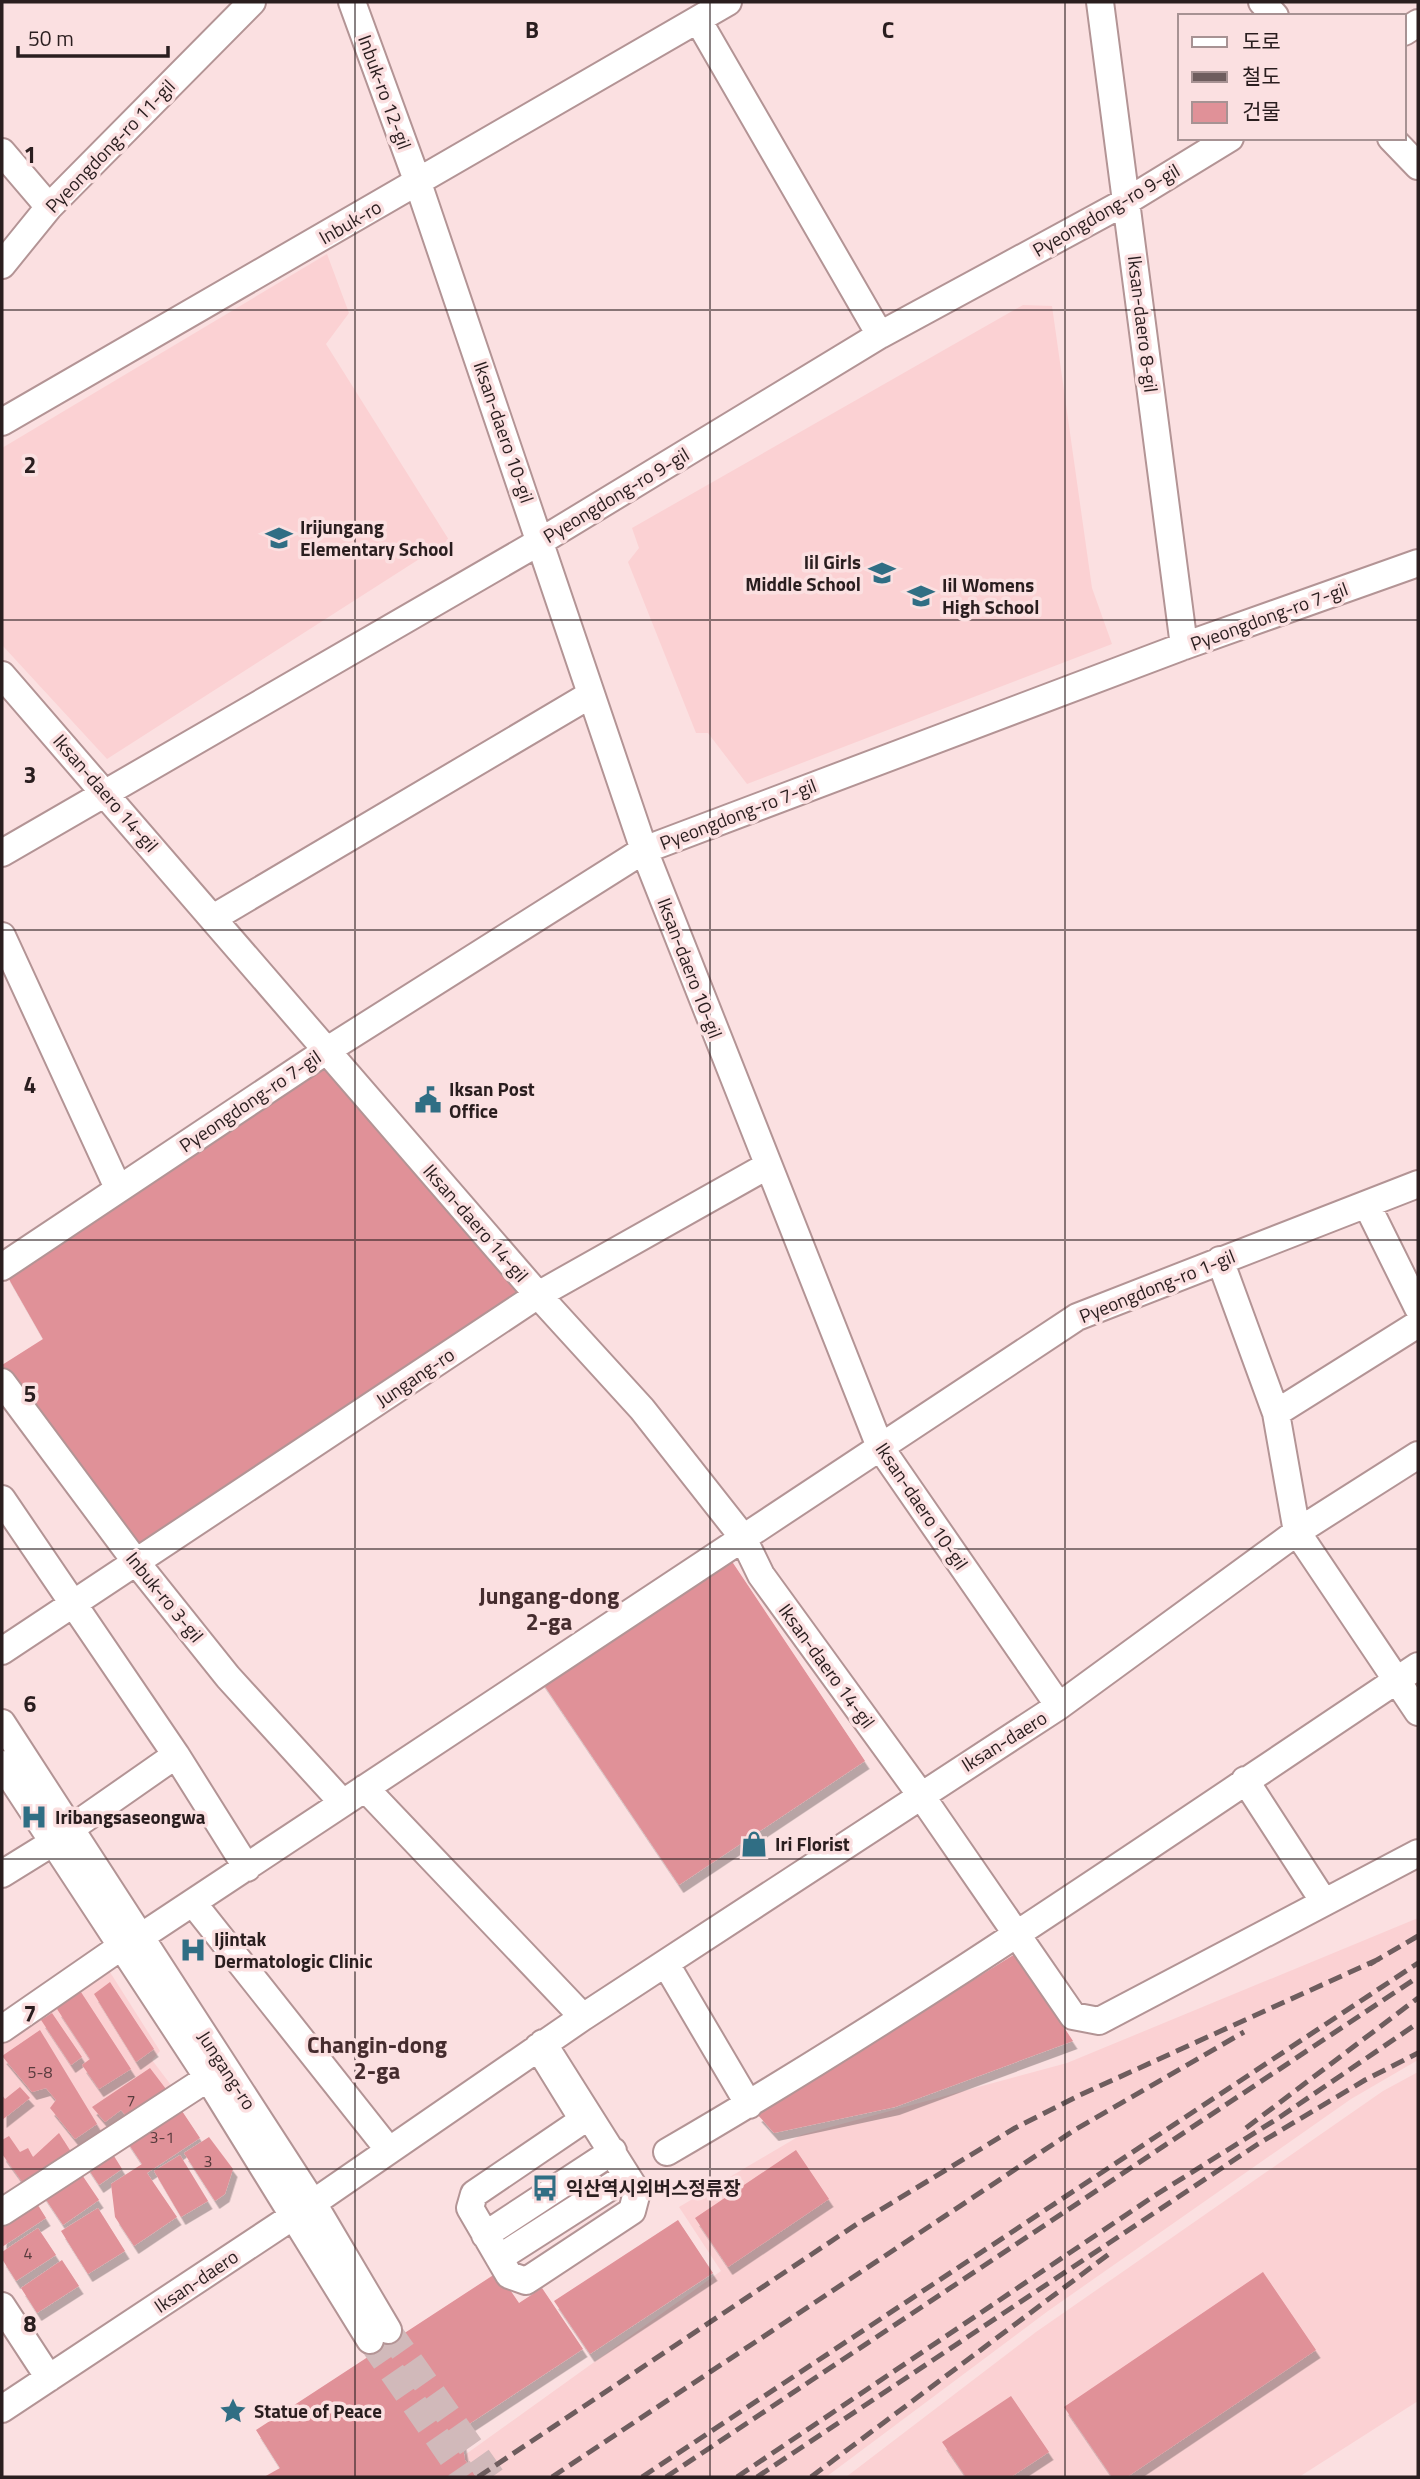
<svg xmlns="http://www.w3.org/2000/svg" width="1420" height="2479" viewBox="0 0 1420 2479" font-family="'Titillium Web','Noto Sans KR',sans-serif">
	<defs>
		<filter id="shadow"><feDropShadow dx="4.5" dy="8" stdDeviation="0" flood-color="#0004"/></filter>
	</defs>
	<rect width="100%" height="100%" fill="#fbe0e1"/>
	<!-- built -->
	<path fill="#fbd1d3" d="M327 254 349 313 326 344 449 540 107 759 2 645V448Z
		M1023 305 1052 306 1092 588 1112 644 747 784 708 733H696L628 562 639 548 632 528Z
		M1418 1918V2060L1351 2099 1048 2311 826 2477H434L721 2271 679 2207 801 2135 1067 2063Z
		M108 1969 160 2051 152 2060 174 2089 2 2200V2044Z
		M1418 2072V2401L1299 2477H846L1036 2332 1383 2091Z"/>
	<!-- building -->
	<path fill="#e09198" filter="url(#shadow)" d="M325 1060 527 1294 136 1552 2 1365 43 1339 6 1274Z
		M727 1554 865 1761 679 1885 540 1679Z
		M1015 1954 1073 2041 895 2107 774 2133 757 2114Z
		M110 1982 154 2049 136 2062 94 1994Z
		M79 1989 131 2069 99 2089 82 2065 90 2059 57 2009Z
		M52 2013 82 2057 71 2065 41 2020Z
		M40 2030 97 2124 75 2139 50 2108 56 2100 46 2088 32 2092 2 2056Z
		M150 2068 169 2093 129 2119 121 2110 105 2122 92 2107Z
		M20 2087 30 2098 2 2120V2095L5 2099Z
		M176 2102 200 2138 147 2173 177 2217 134 2246 115 2217 111 2184 142 2164 124 2137Z
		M59 2133 73 2155 26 2187 2 2154V2140L9 2136 20 2152 28 2148 33 2157Z
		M209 2137 233 2169 225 2194 215 2201 184 2153Z
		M109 2148 122 2169 99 2185 85 2164Z
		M796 2150 829 2199 728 2267 695 2218Z
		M180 2155 208 2201 181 2217 154 2171Z
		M78 2169 99 2200 63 2225 41 2192Z
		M34 2199 46 2218 2 2247V2220Z
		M98 2208 125 2251 88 2274 61 2231Z
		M678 2220 713 2273 590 2354 554 2301Z
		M38 2228 56 2255 16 2281 2 2259V2252Z
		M62 2260 79 2286 37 2313 21 2288Z
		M498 2272 519 2303 542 2288 583 2349 460 2430 465 2460 476 2477H264L280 2468 256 2430Z
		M1263 2272 1316 2350 1127 2477H1112L1064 2407Z
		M1011 2396 1049 2452 1011 2477H966L942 2442Z"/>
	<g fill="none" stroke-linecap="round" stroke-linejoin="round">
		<!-- minor-tunnel -->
		<path stroke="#d1b9ba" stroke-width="26" stroke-dasharray="26 13" stroke-linecap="butt" d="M388 2330 492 2477
			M370 2340 465 2477"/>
		<!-- minor casing -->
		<g stroke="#b39495" stroke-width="30">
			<path id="minor" d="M352 2 418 183 644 850 880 1447 1059 1706
				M1100 2 1184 646
				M1262 2 1275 16
				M698 20 880 335
				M1404 32 1418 23
				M1391 138 1418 166
				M2 152 49 207
				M2 265 49 207 252 2
				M2 422 728 2
				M2 675 538 1295 642 1409 742 1536 761 1575 920 1794 1073 2016 1099 2021 1418 1853
				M2 853 541 541 880 335 1127 201 1230 138
				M213 918 590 695
				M2 936 118 1188
				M1367 1205 1418 1308
				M1220 1260 1276 1413 1297 1532 1418 1712
				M2 1267 326 1051 644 850 1184 646 1418 563
				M2 1382 136 1562 228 1677 342 1802
				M1276 1413 1418 1324
				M2 1499 176 1755 247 1868
				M2 1651 538 1295 767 1166
				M2 1723 313 2203 388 2330
				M2 1764 208 2078 370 2340
				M1245 1780 1324 1902
				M365 1788 583 2017
				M70 1829 176 1755
				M2 1874 52 1843
				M193 1903 388 2149
				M142 1936 1077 1317 1418 1184
				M666 1964 749 2105
				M2 2029 122 1946
				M538 2047 583 2120 474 2194 470 2208 509 2275 526 2281 632 2211 637 2192 543 2043
				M667 2152C924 2003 1170 1831 1418 1666
				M2 2212 208 2078
				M485 2235 613 2151
				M499 2258 627 2176
				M2 2306 49 2378
				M2 2409 313 2203 583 2017 1059 1706 1297 1532 1418 1455"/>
		</g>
		<!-- minor -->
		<use href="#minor" stroke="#fff" stroke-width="26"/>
		<!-- rail -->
		<path stroke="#6e5d5e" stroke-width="5" stroke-dasharray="14 7" stroke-linecap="butt" d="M1370 1964 1418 1936
			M1246 2128 1418 1998
			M478 2477 857 2224 1015 2128 1080 2095 1379 1959
			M552 2477 1073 2131 1244 2032
			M642 2477 1418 1963
			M666 2477 1418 1977
			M737 2477 1154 2196 1280 2117 1418 2023
			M757 2477 1258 2144 1365 2080 1418 2053
			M811 2477 1113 2251"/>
	</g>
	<!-- grid -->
	<path fill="none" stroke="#2a1e1f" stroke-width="2" stroke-opacity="0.55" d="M355 2V2477M710 2V2477M1065 2V2477M2 310H1418M2 620H1418M2 930H1418M2 1240H1418M2 1549H1418M2 1859H1418M2 2169H1418"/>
	<!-- icons -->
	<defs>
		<g id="school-bare" transform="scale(2.1)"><path d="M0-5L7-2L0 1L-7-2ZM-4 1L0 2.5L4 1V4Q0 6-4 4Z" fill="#306e84" stroke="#fbe0e1" stroke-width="2.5" paint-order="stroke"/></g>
		<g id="civic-bare" transform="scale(2.1)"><path d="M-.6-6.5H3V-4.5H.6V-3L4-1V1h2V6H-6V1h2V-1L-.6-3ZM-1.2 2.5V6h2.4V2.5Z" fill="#306e84" stroke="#fbe0e1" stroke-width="2.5" paint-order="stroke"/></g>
		<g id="hospital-bare" transform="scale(2.1)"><path d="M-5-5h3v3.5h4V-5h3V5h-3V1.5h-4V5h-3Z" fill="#306e84" stroke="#fbe0e1" stroke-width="2.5" paint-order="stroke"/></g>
		<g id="shop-bare" transform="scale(2.1)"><path d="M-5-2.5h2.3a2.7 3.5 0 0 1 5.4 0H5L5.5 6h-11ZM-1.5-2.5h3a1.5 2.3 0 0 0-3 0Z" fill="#306e84" stroke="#fbe0e1" stroke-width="2.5" paint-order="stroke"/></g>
		<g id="bus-bare" transform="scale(2.1)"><path d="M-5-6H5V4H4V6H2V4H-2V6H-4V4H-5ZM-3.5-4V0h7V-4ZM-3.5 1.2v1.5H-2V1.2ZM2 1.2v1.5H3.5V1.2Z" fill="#306e84" stroke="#fbe0e1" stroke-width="2.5" paint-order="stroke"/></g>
		<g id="sight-bare" transform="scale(2.1)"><path d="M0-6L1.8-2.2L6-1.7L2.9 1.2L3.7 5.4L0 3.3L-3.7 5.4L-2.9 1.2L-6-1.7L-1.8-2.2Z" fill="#306e84" stroke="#fbe0e1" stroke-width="2.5" paint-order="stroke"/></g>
	</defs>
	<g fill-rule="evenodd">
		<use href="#school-bare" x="279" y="538"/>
		<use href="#school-bare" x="882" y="573"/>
		<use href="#school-bare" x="921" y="596"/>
		<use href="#civic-bare" x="428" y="1100"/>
		<use href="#hospital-bare" x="34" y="1817"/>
		<use href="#shop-bare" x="754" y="1844"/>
		<use href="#hospital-bare" x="193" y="1950"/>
		<use href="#bus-bare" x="545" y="2188"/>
		<use href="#sight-bare" x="233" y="2411"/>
	</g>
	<g text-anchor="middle" stroke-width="7" stroke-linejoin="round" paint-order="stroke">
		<!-- number labels -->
		<g font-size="16" fill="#583b3d">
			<text x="40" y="2078">5-8</text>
			<text x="131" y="2106">7</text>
			<text x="162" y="2143">3-1</text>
			<text x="208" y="2167">3</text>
			<text x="28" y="2259">4</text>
		</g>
		<!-- street labels -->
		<g font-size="19" fill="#2a1e1f" stroke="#fbe0e1">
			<text transform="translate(385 92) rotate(70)" y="7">Inbuk-ro 12-gil</text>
			<text transform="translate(110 146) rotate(-46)" y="7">Pyeongdong-ro 11-gil</text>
			<text transform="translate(1106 210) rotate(-30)" y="7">Pyeongdong-ro 9-gil</text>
			<text transform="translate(350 222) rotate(-30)" y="7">Inbuk-ro</text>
			<text transform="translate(1143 324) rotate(83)" y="7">Iksan-daero 8-gil</text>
			<text transform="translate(504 432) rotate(71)" y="7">Iksan-daero 10-gil</text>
			<text transform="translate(616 495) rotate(-31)" y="7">Pyeongdong-ro 9-gil</text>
			<text transform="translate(1269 616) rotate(-20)" y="7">Pyeongdong-ro 7-gil</text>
			<text transform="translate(106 793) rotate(49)" y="7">Iksan-daero 14-gil</text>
			<text transform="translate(738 814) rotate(-21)" y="7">Pyeongdong-ro 7-gil</text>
			<text transform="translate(690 968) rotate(69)" y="7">Iksan-daero 10-gil</text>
			<text transform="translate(250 1101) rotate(-34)" y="7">Pyeongdong-ro 7-gil</text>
			<text transform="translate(476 1223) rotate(49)" y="7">Iksan-daero 14-gil</text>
			<text transform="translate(1157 1286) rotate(-22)" y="7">Pyeongdong-ro 1-gil</text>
			<text transform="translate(415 1377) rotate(-34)" y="7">Jungang-ro</text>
			<text transform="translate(922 1506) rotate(56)" y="7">Iksan-daero 10-gil</text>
			<text transform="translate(165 1597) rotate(51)" y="7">Inbuk-ro 3-gil</text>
			<text transform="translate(827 1666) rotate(54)" y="7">Iksan-daero 14-gil</text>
			<text transform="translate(1004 1741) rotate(-32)" y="7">Iksan-daero</text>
			<text transform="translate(227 2070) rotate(57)" y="7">Jungang-ro</text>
			<text transform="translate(196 2281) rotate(-34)" y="7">Iksan-daero</text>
		</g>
		<!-- poi labels -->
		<g font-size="19" font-weight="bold" fill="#2a1e1f" stroke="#fbe0e1" text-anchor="start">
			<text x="300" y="534">Irijungang<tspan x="300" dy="22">Elementary School</tspan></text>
			<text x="861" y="569" text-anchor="end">Iil Girls<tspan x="861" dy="22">Middle School</tspan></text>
			<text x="942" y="592">Iil Womens<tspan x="942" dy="22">High School</tspan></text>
			<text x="449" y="1096">Iksan Post<tspan x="449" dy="22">Office</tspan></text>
			<text x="55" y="1824">Iribangsaseongwa</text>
			<text x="775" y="1851">Iri Florist</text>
			<text x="214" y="1946">Ijintak<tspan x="214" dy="22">Dermatologic Clinic</tspan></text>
			<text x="566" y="2195">익산역시외버스정류장</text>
			<text x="254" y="2418">Statue of Peace</text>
		</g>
		<!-- quarter labels -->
		<g font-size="23" font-weight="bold" fill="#452c2e" stroke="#fbe0e1">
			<text x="549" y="1604">Jungang-dong<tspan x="549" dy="26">2-ga</tspan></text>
			<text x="377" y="2053">Changin-dong<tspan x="377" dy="26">2-ga</tspan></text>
		</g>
	</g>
	<g font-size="23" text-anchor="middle" font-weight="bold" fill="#2a1e1f" stroke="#fbe0e1" stroke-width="7" stroke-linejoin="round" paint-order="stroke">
		<text x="532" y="38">B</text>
		<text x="888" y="38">C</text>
		<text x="30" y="163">1</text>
		<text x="30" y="473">2</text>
		<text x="30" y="783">3</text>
		<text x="30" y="1093">4</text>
		<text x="30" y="1402">5</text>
		<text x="30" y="1712">6</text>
		<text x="30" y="2022">7</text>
		<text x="30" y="2332">8</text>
	</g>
	<!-- border -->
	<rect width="1420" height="2479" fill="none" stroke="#2a1e1f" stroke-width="7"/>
	<!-- legend -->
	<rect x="1178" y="14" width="228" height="126" fill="#fbe0e1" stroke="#a79293" stroke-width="2"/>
	<rect x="1192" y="37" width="35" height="10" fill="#ffffff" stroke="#a79293" stroke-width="2"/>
	<text x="1242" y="49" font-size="21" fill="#2a1e1f">도로</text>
	<rect x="1192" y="72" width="35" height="10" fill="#6e5d5e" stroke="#a79293" stroke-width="2"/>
	<text x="1242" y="84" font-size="21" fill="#2a1e1f">철도</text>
	<rect x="1192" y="102" width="35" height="21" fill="#e09198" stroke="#a79293" stroke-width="2"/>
	<text x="1242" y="119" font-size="21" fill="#2a1e1f">건물</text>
	<!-- scale -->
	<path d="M18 46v10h150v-10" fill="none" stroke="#2a1e1f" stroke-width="3.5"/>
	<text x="28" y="46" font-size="21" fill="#2a1e1f" stroke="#fbe0e1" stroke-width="5" paint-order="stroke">50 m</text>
</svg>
